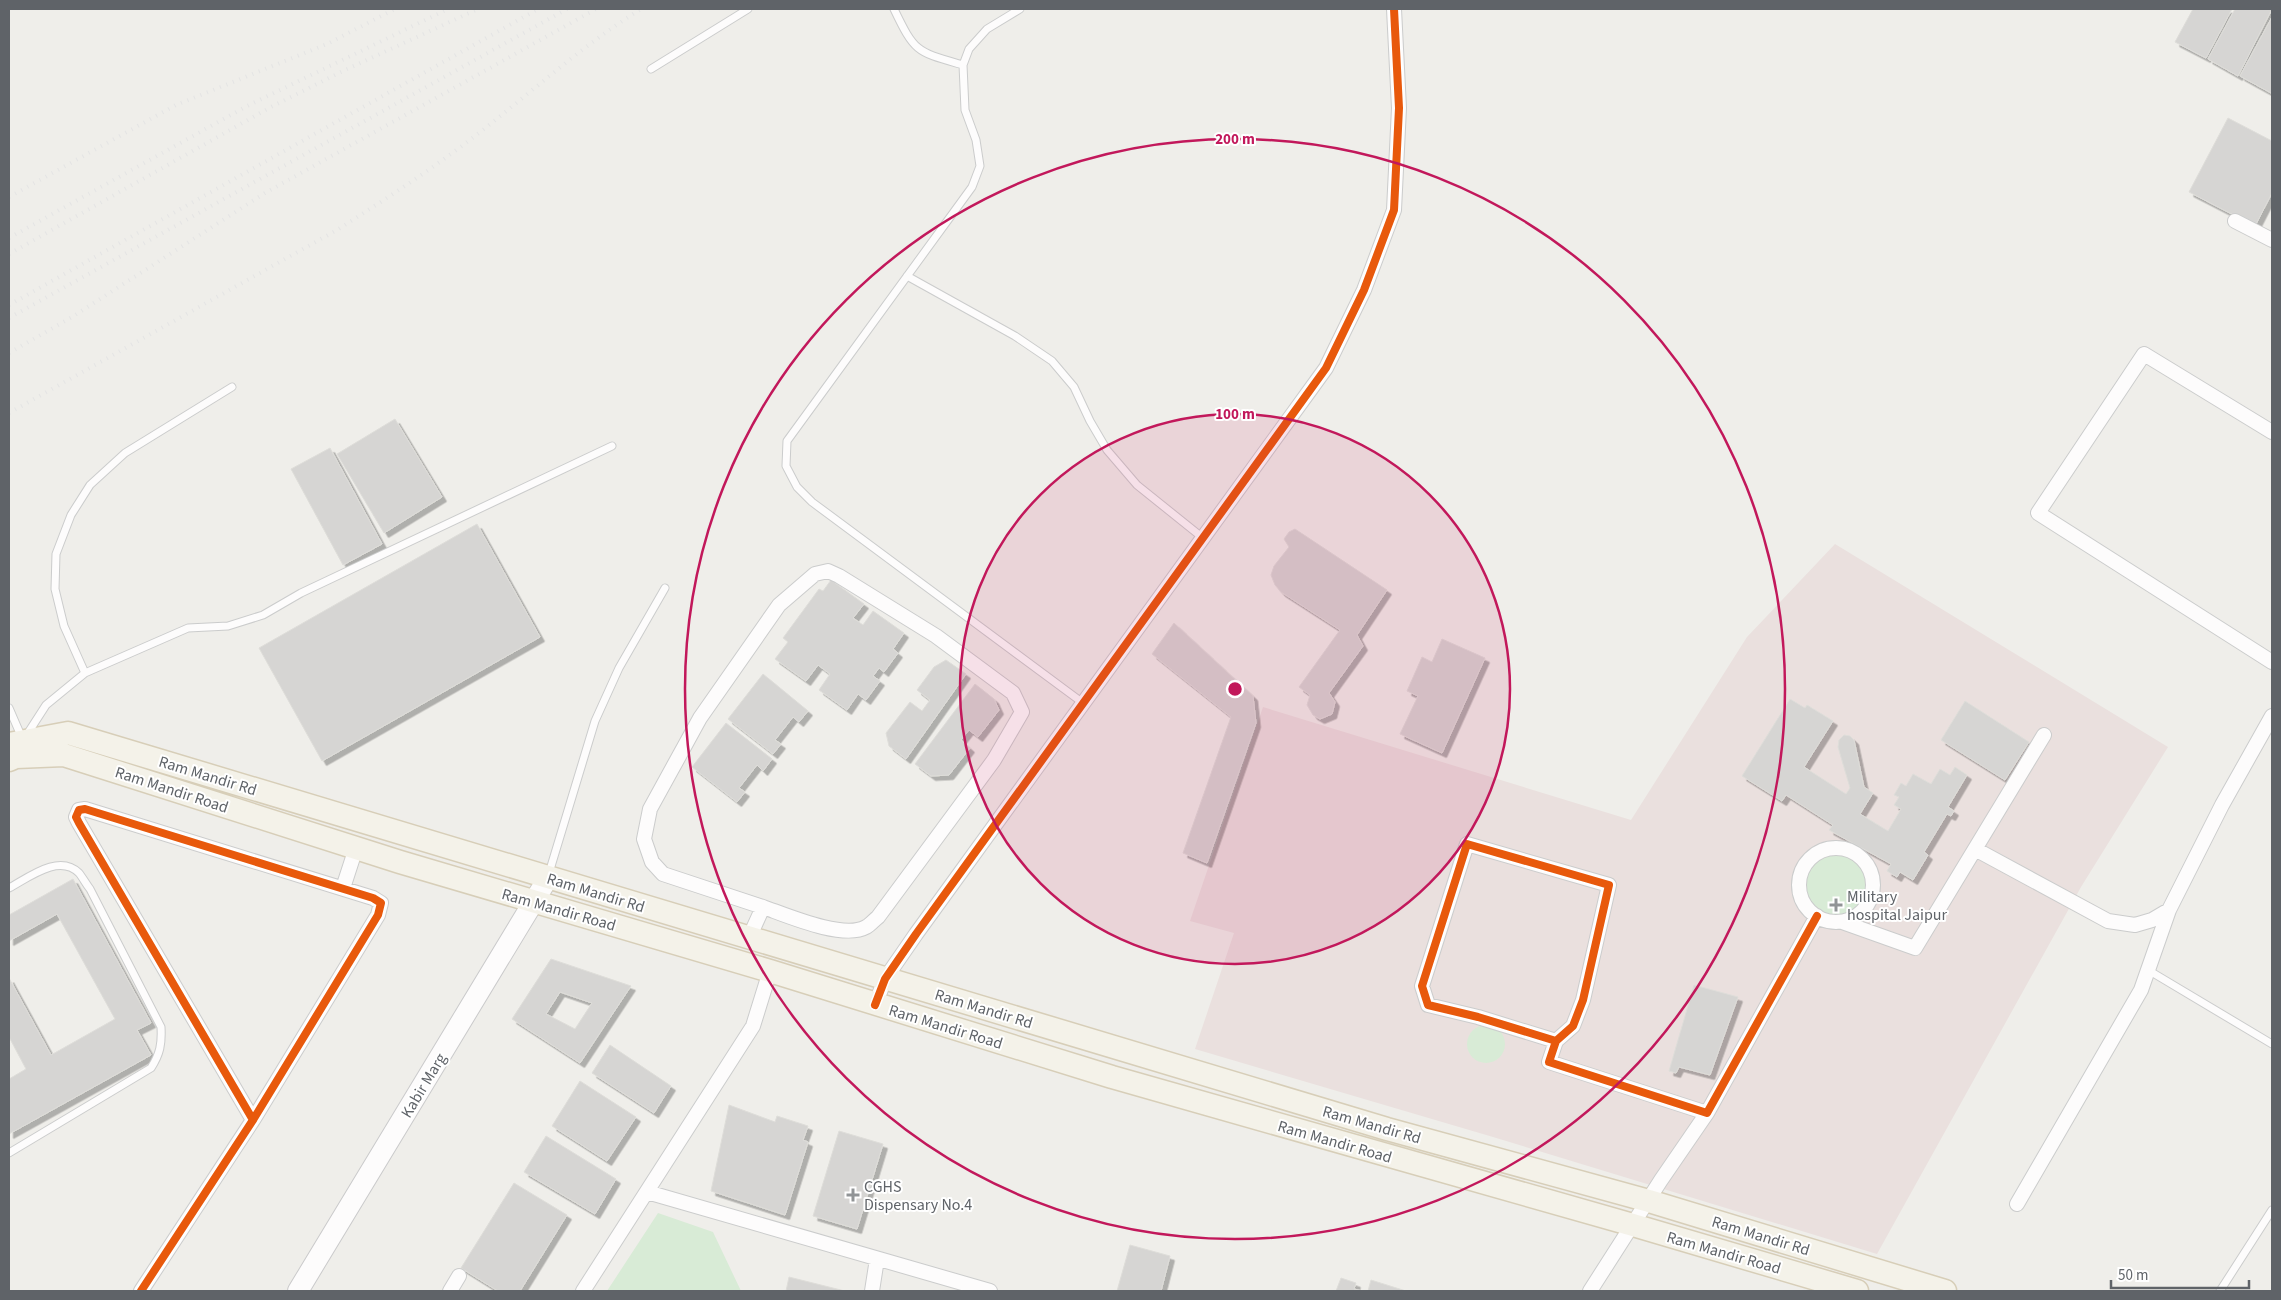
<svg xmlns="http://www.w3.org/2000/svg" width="2281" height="1300" viewBox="0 0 2281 1300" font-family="'Source Sans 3',sans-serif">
	<defs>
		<filter id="shadow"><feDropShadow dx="4.5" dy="4.5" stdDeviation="0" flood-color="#0004"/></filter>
	</defs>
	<rect width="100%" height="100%" fill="#efeeea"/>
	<!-- medical -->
	<path fill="#eae0de" d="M1835 544 2168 747 2081 887 1877 1254 1493 1137 1195 1049 1234 933 1190 921 1263 707 1631 820 1747 637Z"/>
	<!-- green -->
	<path fill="#d8ebd6" d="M1803 885a32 32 0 1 1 64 0a32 32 0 1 1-64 0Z
		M1467 1044a19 19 0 1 1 38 0a19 19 0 1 1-38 0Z
		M658 1213 713 1232 741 1291H607Z"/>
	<!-- building -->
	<path fill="#d6d5d3" stroke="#deddd9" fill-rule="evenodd" filter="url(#shadow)" d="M2193 9H2232L2206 58 2175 42Z
		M2235 9H2272L2238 76 2208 59Z
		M2272 17V91L2271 93 2240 76Z
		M2228 118 2272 141V193L2255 226 2189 192Z
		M395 419 442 497 384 533 337 454Z
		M330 448 382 544 343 565 291 469Z
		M477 524 540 637 322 761 259 648Z
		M1295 529 1387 590 1357 635 1363 646 1329 693 1335 702 1332 714 1320 719 1313 715 1307 705 1310 695 1299 687 1340 630 1281 592 1275 585 1271 575 1274 566 1289 547 1284 539 1289 532Z
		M831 580 864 604 853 618 863 625 873 611 904 633 893 649 898 653 884 672 879 668 873 676 880 681 866 700 858 694 847 710 819 690 830 674 818 665 806 681 775 659 788 642 783 638 819 589 823 591Z
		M1174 623 1253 696 1256 723 1207 863 1183 853 1231 717 1152 654Z
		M1442 639 1485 658 1442 753 1400 734 1418 696 1407 691 1422 657 1432 662Z
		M946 660 966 674 906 759 889 746 886 733 910 702 922 711 930 700 917 690 934 667Z
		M763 674 808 711 799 722 793 717 775 740 781 744 773 754 728 719Z
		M975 684 994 699 999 710 978 737 969 730 961 740 970 748 949 775 931 776 915 764Z
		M1790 699 1805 708 1807 705 1833 721 1804 767 1846 794 1850 788 1838 747 1839 740 1844 735 1850 736 1854 740 1864 787 1873 793 1860 814 1888 831 1901 809 1894 805 1899 797 1894 795 1901 783 1906 786 1913 774 1931 784 1940 769 1950 775 1955 767 1967 775 1948 807 1954 811 1951 816 1947 814 1924 852 1928 855 1913 880 1900 872 1897 877 1887 871 1891 864 1829 830 1833 825 1786 795 1782 801 1742 776Z
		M1965 701 2029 742 2005 780 1941 740Z
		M726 723 772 759 763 771 757 765 739 788 745 792 737 802 692 767Z
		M73 879 151 1023 137 1030 151 1055 9 1134V1079L26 1069 9 1037V978L51 1055 115 1019 57 914 9 941V915Z
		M551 959 631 986 580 1063 512 1019ZM560 992 592 1003 575 1029 546 1014Z
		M1694 985 1738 997 1710 1075 1679 1067 1676 1073 1669 1071Z
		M610 1045 671 1086 654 1113 592 1073Z
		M580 1081 636 1117 607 1161 552 1126Z
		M729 1105 775 1122 777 1116 808 1126 803 1140 808 1142 785 1215 711 1191Z
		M839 1131 883 1144 857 1229 813 1216Z
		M546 1136 616 1179 595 1214 524 1172Z
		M514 1183 567 1215 520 1291H498L461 1268Z
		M1130 1245 1170 1256 1161 1291H1117Z
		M789 1277 845 1291H786Z
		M1341 1278 1356 1283 1354 1289 1362 1291H1336Z
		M1371 1280 1406 1291H1368Z"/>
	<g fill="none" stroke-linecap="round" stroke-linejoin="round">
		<!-- lane casing -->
		<g stroke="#cbcccc" stroke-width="9">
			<path id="lane" d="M894 9C915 53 917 52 963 65
				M1020 9 987 29 969 49 963 65 965 110 976 140 980 166 972 187 787 441 786 466 797 487 812 502 1083 703
				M651 69 748 9
				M907 276 1015 336 1052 361 1074 387 1090 421 1107 450 1137 485 1203 538
				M85 673 64 626 55 589 56 554 71 515 90 485 125 453 232 387
				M9 708 22 738
				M26 736 46 705 85 673 188 628 228 626 263 615 301 593 612 446
				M549 873 595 721 619 668 665 588
				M9 888C28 878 59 853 79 873 83 878 86 884 90 889L161 1027C162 1044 160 1054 151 1068L9 1153
				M2148 970 2272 1044
				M2220 1291 2272 1210"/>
		</g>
		<!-- street casing -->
		<g stroke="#cbcccc" stroke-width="16">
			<path id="street" d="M2235 221 2272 240
				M2272 432 2144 354 2038 513 2272 662
				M1799 885a37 37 0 1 1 74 0a37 37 0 1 1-74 0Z
				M1975 849 2108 921 2135 925 2152 920 2169 910
				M343 888 356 848
				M1842 922 1915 948 2044 735
				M749 938 763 907C786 915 843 940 866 927 870 925 874 920 878 917L994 760 1022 712 1013 693 936 636 839 576 828 571 815 574 779 605 700 718 650 809 644 839 652 862 663 874 763 907
				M875 1005 885 979 916 934 1326 368 1364 290 1394 210 1399 108 1394 9
				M1556 1041 1478 1017 1428 1005 1422 986 1467 844 1609 885 1583 1000 1573 1026 1556 1041 1549 1062 1707 1113 1817 916
				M647 1192 990 1291
				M2017 1204 2141 990 2169 910 2222 805 2272 716
				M141 1291 253 1120 378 915 381 903 373 898 85 809 79 810 76 817 79 823 253 1120
				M450 1291 459 1276
				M583 1291 753 1026 770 971
				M872 1291 877 1259
				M1590 1291 1661 1180 1707 1113"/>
		</g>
		<!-- secondary casing -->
		<g stroke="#cacacb" stroke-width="22">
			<path id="secondary" d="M298 1291 548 878"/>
		</g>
		<!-- primary casing -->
		<g stroke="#d7ceb8" stroke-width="25">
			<path id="primary" d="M9 744 68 733 1387 1129 1649 1201 1945 1291
				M9 760 16 757 64 755 400 862 770 971 1112 1077 1633 1225 1857 1291"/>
		</g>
		<!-- lane -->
		<use href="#lane" stroke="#fdfcfc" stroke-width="7"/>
		<!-- street -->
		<use href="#street" stroke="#fdfcfc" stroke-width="14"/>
		<!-- secondary -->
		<use href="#secondary" stroke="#fdfcfc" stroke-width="20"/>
		<!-- primary -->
		<use href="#primary" stroke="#f4f2e9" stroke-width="22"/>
		<!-- rail -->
		<path stroke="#e4e4e4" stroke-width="4" stroke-dasharray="1 6" stroke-linecap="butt" d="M9 197 176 105 327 44 395 9
			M9 238 247 106 448 9
			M9 254 271 107 345 70 478 9
			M9 305 538 9
			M9 318 567 9
			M9 353 72 317 265 193 596 9
			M9 413 337 230C384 200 431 170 475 136 531 93 581 46 641 9"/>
		<!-- cycleway casing -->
		<g stroke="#fff" stroke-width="11">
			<path id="cycleway" d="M875 1005 885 979 916 934 1326 368 1364 290 1394 210 1399 108 1394 9
				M1556 1041 1478 1017 1428 1005 1422 986 1467 844 1609 885 1583 1000 1573 1026 1556 1041 1549 1062 1707 1113 1817 916
				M141 1291 253 1120 378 915 381 903 373 898 85 809 79 810 76 817 79 823 253 1120"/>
		</g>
		<!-- cycleway -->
		<use href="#cycleway" stroke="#e8590c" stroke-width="8"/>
	</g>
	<!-- distance rings -->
	<circle cx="1235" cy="689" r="275" fill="#c2185b" fill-opacity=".12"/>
	<g fill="none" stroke="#c2185b" stroke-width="2.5">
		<circle cx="1235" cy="689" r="275"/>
		<circle cx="1235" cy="689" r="550"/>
	</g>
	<!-- markers -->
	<g fill="#919496" stroke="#fff" stroke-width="2">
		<path d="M1833.5 897.5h5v5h5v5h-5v5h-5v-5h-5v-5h5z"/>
		<path d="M850.5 1187.5h5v5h5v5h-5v5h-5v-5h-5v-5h5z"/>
	</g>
	<g text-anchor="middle" stroke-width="4" stroke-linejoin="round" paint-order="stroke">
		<!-- street labels -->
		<g font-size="16" fill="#5f6368" stroke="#fff">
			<text transform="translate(208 775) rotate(17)" y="6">Ram Mandir Rd</text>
			<text transform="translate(172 789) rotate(18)" y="6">Ram Mandir Road</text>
			<text transform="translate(596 892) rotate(17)" y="6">Ram Mandir Rd</text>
			<text transform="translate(559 909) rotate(16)" y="6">Ram Mandir Road</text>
			<text transform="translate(984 1008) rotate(17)" y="6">Ram Mandir Rd</text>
			<text transform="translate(946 1026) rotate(17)" y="6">Ram Mandir Road</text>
			<text transform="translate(423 1085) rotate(-59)" y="6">Kabir Marg</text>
			<text transform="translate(1372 1124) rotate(16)" y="6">Ram Mandir Rd</text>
			<text transform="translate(1335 1141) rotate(16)" y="6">Ram Mandir Road</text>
			<text transform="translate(1761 1235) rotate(17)" y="6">Ram Mandir Rd</text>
			<text transform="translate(1724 1252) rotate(16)" y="6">Ram Mandir Road</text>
		</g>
		<!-- poi labels -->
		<g font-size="16" fill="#5f6368" stroke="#fff" text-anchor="start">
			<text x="1847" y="902">Military<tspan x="1847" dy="18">hospital Jaipur</tspan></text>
			<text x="864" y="1192">CGHS<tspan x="864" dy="18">Dispensary No.4</tspan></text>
		</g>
	</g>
	<circle cx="1235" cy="689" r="8" fill="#c2185b" stroke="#fff" stroke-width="2.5"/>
	<g font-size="15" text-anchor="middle" font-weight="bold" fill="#c2185b" stroke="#fff" stroke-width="4" stroke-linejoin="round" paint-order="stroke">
		<text x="1235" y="144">200 m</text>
		<text x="1235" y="419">100 m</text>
	</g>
	<!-- border -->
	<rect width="2281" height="1300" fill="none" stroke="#5f6368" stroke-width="20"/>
	<!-- scale -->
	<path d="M2111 1280v8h138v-8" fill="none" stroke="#5f6368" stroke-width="2.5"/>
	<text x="2118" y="1280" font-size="15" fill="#5f6368" stroke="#ffffff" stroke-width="4" paint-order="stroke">50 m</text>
</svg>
